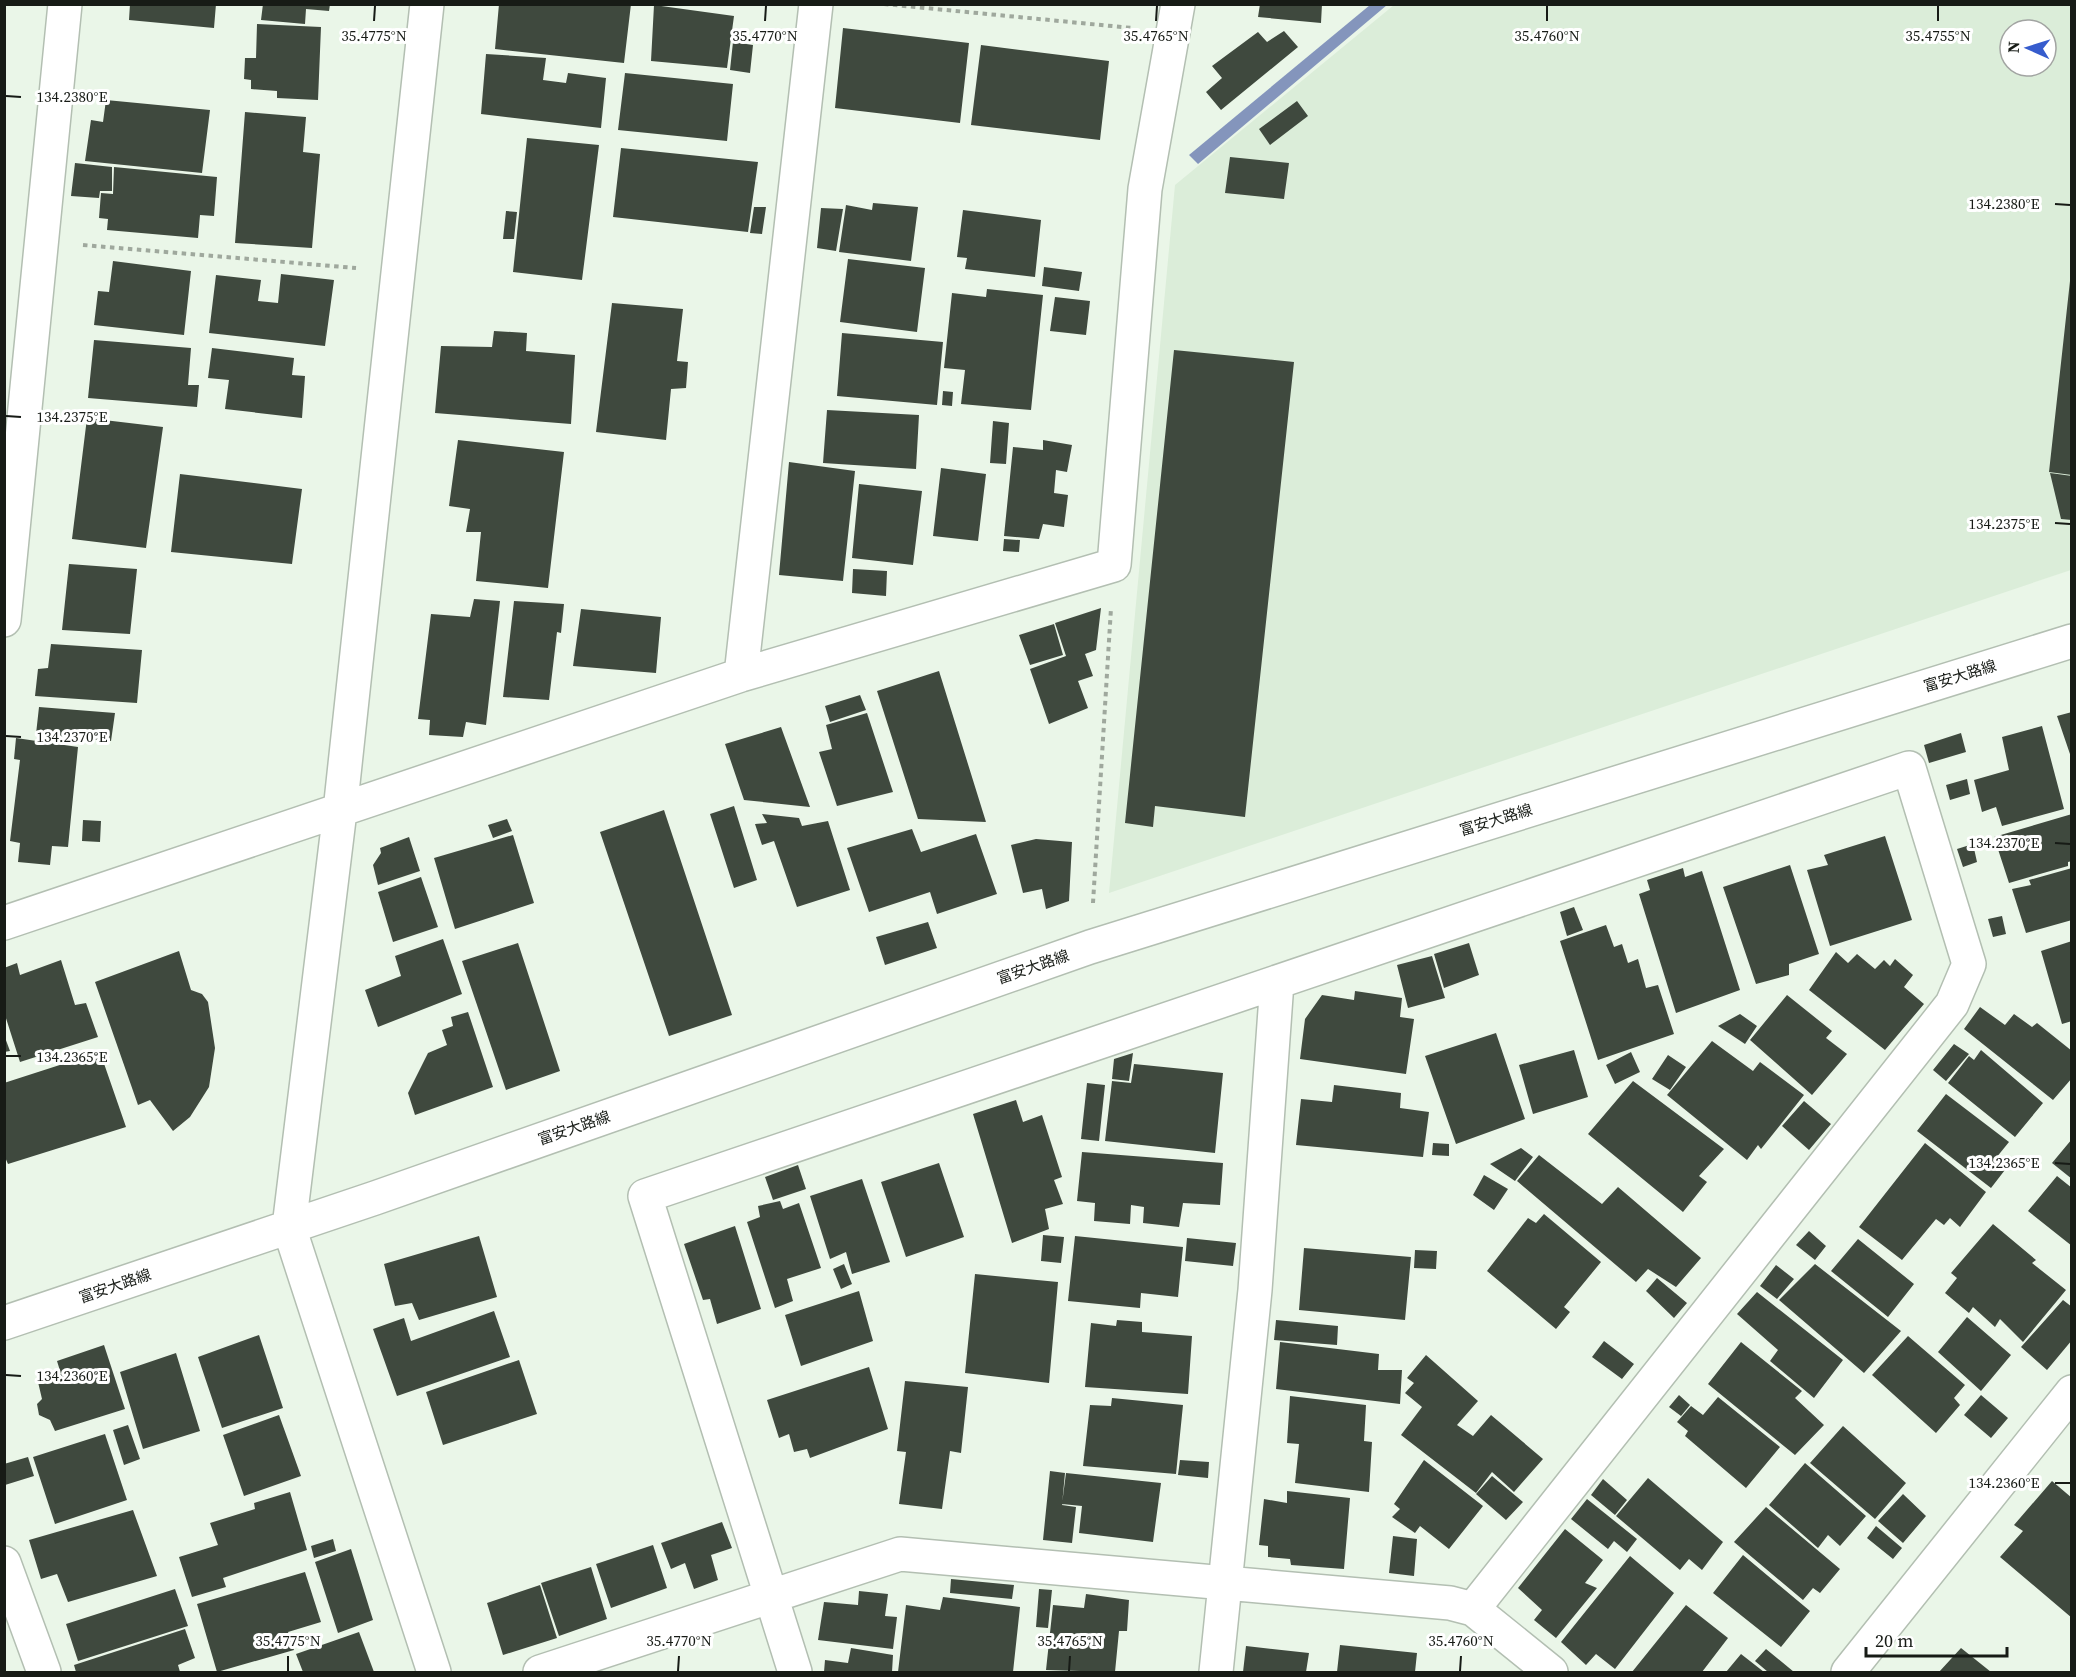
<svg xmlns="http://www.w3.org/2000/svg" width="2076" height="1677" viewBox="0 0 2076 1677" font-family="'Source Serif 4','Noto Sans JP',serif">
	<rect width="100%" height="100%" fill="#eaf6e8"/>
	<!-- built -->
	<path fill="#dbedd9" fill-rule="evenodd" d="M1394 5H2071V570L1109 893 1175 185ZM2010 30H2046V66H2010Z"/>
	<!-- water -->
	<path fill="#8495bc" d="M1370 5H1387L1198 164 1189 155Z"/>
	<!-- building -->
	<path fill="#3f493e" d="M130 4H216L214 28 129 20Z
		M263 4H330L329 11 306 9 305 24 261 20Z
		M499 4H631L624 63 495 49Z
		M1260 4H1322L1321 23 1258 17Z
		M654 5 734 16 727 68 651 61Z
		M257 24 321 27 318 100 277 98V91L251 89V80L244 79 245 58H256Z
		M843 28 969 43 960 123 835 108Z
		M1284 31 1298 47 1221 110 1206 92 1222 78 1212 66 1258 32 1267 42Z
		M733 42 753 45 750 73 730 70Z
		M981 45 1109 61 1100 140 971 125Z
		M486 54 546 58 543 80 566 83 568 73 606 78 601 128 481 114Z
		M625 73 733 84 727 141 618 130Z
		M106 100 210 110 202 173 85 161 91 120 103 122Z
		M1297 101 1308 116 1270 145 1259 129Z
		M245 112 306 117 303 152 320 154 312 248 235 243Z
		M527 138 599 145 582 280 513 272Z
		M621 148 758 162 748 232 613 217Z
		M1230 157 1289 163 1284 199 1225 193Z
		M75 163 112 167V191H100L99 198 71 196Z
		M114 167 217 177 214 216 200 215 198 238 107 230 108 219 99 218 101 193 113 194Z
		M873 203 918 207 911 261 839 252 846 205 872 210Z
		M754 207H766L762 234 750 233Z
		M821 208 843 209 836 251 817 248Z
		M963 210 1041 220 1035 277 965 269 967 258 957 257Z
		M506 211 517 212 514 239H503Z
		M848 259 925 268 917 332 840 322Z
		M113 261 191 271 184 335 94 325 98 291 109 292Z
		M1044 267 1082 272 1079 291 1042 286Z
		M281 274 334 280 325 346 209 333 216 275 261 280 258 301 278 303Z
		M2070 281H2072V475L2049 472Z
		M987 289 1043 295 1031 410 961 404 965 370 944 368 952 293 986 297Z
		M1055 297 1090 301 1086 335 1050 331Z
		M612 303 683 309 677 361 688 362 686 388 671 389 666 440 596 432Z
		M494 331 527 333 526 351 575 355 571 424 435 413 441 346 492 347Z
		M842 333 943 342 937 405 837 396Z
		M94 340 191 348 188 385H199L197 407 88 398Z
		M212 348 294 358 292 375 305 376 302 418 225 409 229 380 208 378Z
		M1174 350 1294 362 1245 817 1155 806 1153 827 1125 823Z
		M943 391 953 392 952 406 942 405Z
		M827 410 919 415 916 469 823 463Z
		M87 418 163 427 146 548 72 539Z
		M993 421 1009 423 1006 464 990 463Z
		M458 440 564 452 548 588 476 581 481 532H466L470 509 449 506Z
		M1043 440 1072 445 1067 472 1056 470 1054 493 1068 495 1064 527 1043 524 1039 539 1004 536 1013 447 1043 450Z
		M789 462 855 471 843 581 779 575Z
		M941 468 986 474 978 541 933 536Z
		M2050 473 2072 476V520L2061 519Z
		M180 474 302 489 292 564 171 552Z
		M859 484 922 491 913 565 852 558Z
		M1004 539 1020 540 1019 552 1003 551Z
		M69 564 137 569 130 634 62 630Z
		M853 569 887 571 886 596 852 593Z
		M474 599 500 601 486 725 466 722 463 737 429 735 430 720 418 719 431 614 470 617Z
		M514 601 564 604 561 633 557 632 549 700 503 697Z
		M1101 608 1096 650 1085 654 1093 676 1078 681 1088 708 1049 724 1030 669 1066 656 1055 623Z
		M581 609 661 617 656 673 573 666Z
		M1054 624 1063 655 1030 665 1019 635Z
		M51 644 142 650 137 703 35 696 38 669 48 668Z
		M939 671 986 822 918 819 877 691Z
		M860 695 866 710 830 722 825 706Z
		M39 707 115 713 111 741 36 734Z
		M2072 712V757H2071L2057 716Z
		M867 713 893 792 837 806 819 752 832 749 826 725Z
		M2042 726 2064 809 2002 826 1996 807 1982 812 1974 780 2009 770 2002 737Z
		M781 727 810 807 744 800 725 744Z
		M1961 733 1966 752 1929 763 1924 745Z
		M16 738 78 747 68 847 52 846 50 865 18 862 20 843 10 841 20 760 14 759Z
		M1967 779 1970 794 1950 800 1946 785Z
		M734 806 757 880 734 888 710 814Z
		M664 810 732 1015 669 1036 600 832Z
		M762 814 799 818 802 826 828 821 850 890 797 907 774 841 762 845 755 824 767 823Z
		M2072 814V861L2068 862V866L2009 883 1994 837Z
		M507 819 512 831 493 838 488 825Z
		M83 820 101 821 100 842 82 841Z
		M912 829 921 852 976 834 997 894 937 914 930 892 869 912 847 848Z
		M513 835 534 903 455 929 434 858Z
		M1885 836 1912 920 1830 946 1807 870 1828 865 1824 855Z
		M409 837 420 871 378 885 373 865 381 853 380 848Z
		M1036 839 1072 842 1069 901 1046 909 1042 889 1023 893 1011 845Z
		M1973 844 1977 862 1963 867 1957 849Z
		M1790 865 1819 954 1789 964V975L1756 984 1723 887Z
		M1683 868 1685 877 1702 871 1740 990 1676 1013 1639 894 1650 890 1647 880Z
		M2072 868V920L2026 933 2012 889 2031 885 2029 880Z
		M421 877 438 927 393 942 378 892Z
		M1574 907 1583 930 1567 936 1560 912Z
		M2002 916 2006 934 1993 937 1988 919Z
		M928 922 937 948 885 965 876 937Z
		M1606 925 1614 947 1622 944 1628 963 1638 959 1646 988 1658 985 1674 1034 1598 1060 1560 941Z
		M443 939 462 994 378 1027 365 990 401 976 395 956Z
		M2072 941V1021L2062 1024 2041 951Z
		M518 943 560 1071 506 1090 462 961Z
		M1469 943 1479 975 1444 988 1434 954Z
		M179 951 191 990 202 994 208 1002 215 1048 209 1087 190 1117 173 1131 150 1100 138 1105 95 982Z
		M1836 952 1848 963 1857 954 1875 969 1884 960 1890 966 1895 959 1913 975 1904 987 1924 1004 1885 1050 1809 990Z
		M1432 956 1445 998 1408 1008 1397 965Z
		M61 960 75 1005 86 1003 98 1037 20 1062 4 1012V968L17 963 20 975Z
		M1355 991 1402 998 1400 1017 1414 1019 1406 1074 1300 1059 1305 1019 1322 995 1354 1000Z
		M1787 995 1832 1031 1826 1038 1847 1054 1812 1095 1750 1040Z
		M1980 1007 2005 1025 2014 1014 2032 1027 2037 1023 2072 1051V1078L2053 1100 1964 1029Z
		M468 1012 493 1087 415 1115 408 1093 428 1053 447 1045 442 1030 453 1026 451 1017Z
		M1740 1014 1757 1026 1745 1044 1718 1026Z
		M1496 1033 1525 1119 1456 1144 1425 1056Z
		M4 1035 10 1051 4 1052Z
		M1712 1041 1753 1071 1760 1062 1804 1095 1761 1149 1758 1145 1747 1160 1667 1095Z
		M1954 1044 1969 1054 1946 1081 1933 1070Z
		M1574 1050 1588 1097 1533 1114 1519 1065Z
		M1981 1050 2043 1103 2015 1137 1948 1083 1969 1056 1974 1060Z
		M100 1052 126 1127 8 1164 4 1155V1083Z
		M1631 1052 1640 1072 1615 1084 1606 1065Z
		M1133 1053 1129 1081 1112 1079 1114 1059Z
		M1668 1055 1686 1067 1670 1090 1652 1079Z
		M1134 1064 1223 1073 1215 1153 1105 1141 1112 1081 1131 1083Z
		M1633 1081 1724 1149 1699 1176 1707 1182 1683 1212 1588 1134Z
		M1087 1083 1105 1085 1099 1141 1081 1139Z
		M1334 1085 1401 1093 1400 1108 1429 1112 1423 1157 1296 1145 1301 1099 1332 1102Z
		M1946 1094 2009 1142 1996 1158 2008 1166 1991 1188 1917 1131Z
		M1016 1100 1023 1122 1042 1115 1062 1177 1054 1180 1063 1204 1045 1209 1049 1229 1012 1243 973 1114Z
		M1804 1101 1831 1124 1809 1150 1782 1126Z
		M2072 1139V1179L2052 1163Z
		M1433 1143 1449 1144V1156L1432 1155Z
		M1925 1143 1986 1192 1960 1227 1950 1218 1944 1225 1936 1219 1902 1260 1859 1227Z
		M1521 1148 1533 1157 1515 1181 1490 1164Z
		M1082 1152 1223 1163 1220 1205 1183 1203 1179 1227 1143 1223 1144 1207 1131 1205 1130 1224 1094 1221 1095 1203 1077 1201Z
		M1539 1155 1602 1204 1618 1187 1701 1258 1676 1287 1648 1269 1636 1282 1517 1181Z
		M939 1163 964 1237 906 1257 881 1182Z
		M798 1165 806 1189 773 1200 765 1177Z
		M1484 1175 1508 1189 1494 1210 1473 1195Z
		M2057 1176 2072 1188V1246L2028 1211Z
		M862 1179 890 1262 852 1274 846 1252 830 1259 810 1196Z
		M780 1201 783 1209 799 1203 821 1268 787 1279 793 1301 775 1308 747 1222 760 1217 758 1206Z
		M1544 1214 1601 1262 1564 1307 1570 1312 1556 1329 1487 1271 1528 1218 1536 1223Z
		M1993 1224 2036 1260 2032 1263 2066 1290 2023 1342 2000 1319 1995 1327 1973 1307 1969 1313 1945 1293 1957 1278 1951 1273Z
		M735 1226 761 1309 717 1324 710 1299 703 1300 684 1244Z
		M1809 1231 1826 1246 1815 1260 1796 1245Z
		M1043 1235 1064 1237 1061 1263 1041 1261Z
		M479 1236 497 1297 419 1320 412 1303 395 1306 384 1264Z
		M1075 1236 1183 1247 1178 1297 1141 1293 1140 1308 1068 1301Z
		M1187 1238 1236 1243 1233 1266 1185 1261Z
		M1858 1239 1914 1284 1888 1317 1831 1271Z
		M1304 1248 1411 1257 1405 1320 1299 1310Z
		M1415 1250 1437 1251 1436 1269 1414 1268Z
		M844 1264 852 1284 841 1289 833 1269Z
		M1815 1264 1901 1331 1864 1373 1779 1300Z
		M1776 1265 1794 1279 1777 1299 1760 1286Z
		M975 1274 1058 1282 1049 1383 965 1373Z
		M1657 1278 1687 1303 1674 1318 1646 1291Z
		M859 1291 873 1341 801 1366 785 1315Z
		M1757 1292 1843 1360 1814 1398 1770 1361 1778 1350 1737 1314Z
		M2063 1300 2072 1307V1340L2047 1370 2021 1347Z
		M494 1311 510 1357 397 1396 373 1329 404 1318 411 1341Z
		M1967 1317 2011 1355 1981 1391 1938 1352Z
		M1117 1320 1142 1322V1332L1192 1336 1188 1394 1085 1387 1091 1323 1116 1326Z
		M1276 1320 1338 1326 1337 1345 1274 1340Z
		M259 1335 283 1408 222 1428 198 1357Z
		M1908 1336 1965 1385 1954 1398 1960 1405 1936 1433 1872 1375Z
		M1604 1341 1634 1364 1622 1379 1592 1357Z
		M1280 1342 1379 1354 1378 1370H1402L1400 1404 1276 1389Z
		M1741 1342 1802 1391 1795 1398 1824 1425 1795 1455 1708 1384Z
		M104 1345 125 1409 55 1431 50 1420 39 1415 37 1404 42 1399 38 1382 61 1374 57 1361Z
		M176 1353 200 1431 143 1449 120 1372Z
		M1426 1355 1478 1401 1457 1425 1473 1436 1491 1415 1543 1459 1514 1492 1492 1472 1476 1493 1401 1435 1422 1407 1405 1393 1414 1383 1407 1378Z
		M519 1360 537 1414 443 1445 426 1392Z
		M869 1367 888 1429 810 1458 807 1449 794 1452 789 1434 779 1438 767 1400Z
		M905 1381 968 1387 961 1453 950 1451 942 1509 899 1504 906 1452 897 1451Z
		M1679 1395 1690 1405 1681 1416 1669 1407Z
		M1981 1395 2008 1418 1991 1438 1964 1415Z
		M1290 1396 1366 1405 1364 1441 1372 1442 1369 1492 1295 1483 1299 1444 1287 1443Z
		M1718 1397 1780 1447 1746 1488 1685 1436 1688 1431 1677 1422 1691 1406 1703 1415Z
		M1112 1398 1183 1405 1176 1474 1083 1466 1090 1405 1111 1406Z
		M279 1415 301 1476 244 1496 223 1435Z
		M128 1425 140 1459 124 1465 113 1430Z
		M1843 1426 1906 1483 1875 1519 1810 1463Z
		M105 1434 127 1500 55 1524 33 1457Z
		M28 1457 34 1476 5 1485 4 1464Z
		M1180 1460 1209 1462 1208 1478 1178 1475Z
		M1424 1460 1483 1506 1449 1549 1420 1526 1415 1533 1392 1517 1400 1509 1394 1504Z
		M1805 1463 1866 1516 1840 1546 1828 1535 1818 1548 1769 1505Z
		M1050 1471 1065 1473 1062 1505 1076 1507 1072 1543 1043 1540Z
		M1066 1473 1161 1483 1153 1542 1079 1533 1082 1506 1062 1504Z
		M1492 1476 1523 1502 1506 1520 1476 1494Z
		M1648 1478 1723 1542 1702 1570 1689 1559 1680 1570 1616 1516Z
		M1603 1479 1627 1500 1615 1515 1591 1495Z
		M2052 1481 2072 1498V1618L2000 1557 2023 1531 2014 1525Z
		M1287 1491 1350 1498 1344 1569 1291 1565 1290 1559 1268 1557V1546L1259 1545 1264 1499 1287 1503Z
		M290 1492 307 1550 223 1578 226 1587 192 1597 179 1557 218 1545 210 1523 255 1509 254 1503Z
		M1903 1494 1926 1516 1903 1543 1878 1521Z
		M1587 1499 1637 1539 1627 1552 1614 1541 1608 1549 1571 1519Z
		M1766 1507 1840 1569 1820 1593 1813 1588 1803 1600 1734 1542Z
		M133 1510 157 1576 68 1602 57 1574 41 1579 29 1540Z
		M722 1522 732 1548 711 1555 718 1580 694 1589 685 1563 671 1569 661 1543Z
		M1876 1526 1902 1548 1893 1559 1867 1538Z
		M1565 1529 1603 1560 1585 1583 1597 1588 1556 1638 1534 1620 1542 1610 1518 1588Z
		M1393 1536 1417 1539 1414 1576 1389 1573Z
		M333 1539 336 1551 314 1558 311 1546Z
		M653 1545 667 1588 611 1608 596 1564Z
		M351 1549 373 1620 338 1633 315 1562Z
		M1743 1555 1810 1611 1781 1647 1713 1593Z
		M1630 1556 1674 1593 1615 1669 1596 1654 1586 1665 1561 1642Z
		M591 1567 607 1619 559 1636 541 1583Z
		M305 1572 321 1622 288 1632 294 1650 217 1672 197 1604Z
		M951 1579 1014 1585 1012 1599 950 1593Z
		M540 1585 557 1638 503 1655 487 1603Z
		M175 1589 188 1626 78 1661 66 1624Z
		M1039 1589 1052 1590 1048 1628 1036 1627Z
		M859 1591 888 1594 885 1616 897 1617 893 1649 818 1640 824 1602 858 1605Z
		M1086 1594 1129 1600 1127 1631H1119L1115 1672 1046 1670 1053 1605 1084 1608Z
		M943 1597 1020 1607 1013 1672H898L906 1605 940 1610Z
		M1686 1605 1728 1638 1702 1672H1632Z
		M185 1629 195 1658 178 1665 180 1672H76L74 1665Z
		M359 1632 374 1672H303L296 1654Z
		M1340 1645 1417 1653 1415 1672H1337Z
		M1246 1646 1309 1653 1306 1672H1243Z
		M851 1648 893 1655 892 1672H824L825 1660 848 1663Z
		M1961 1648 1991 1672H1939Z
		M1766 1649 1794 1672H1768L1755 1661Z
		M1741 1654 1764 1672H1726Z"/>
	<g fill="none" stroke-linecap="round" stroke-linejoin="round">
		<!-- minor casing -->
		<g stroke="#b3bfb2" stroke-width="36">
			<path id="minor" d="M427 4 340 811 289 1227 434 1672
				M4 620 65 4
				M741 675 816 4
				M4 923 741 675 1114 565 1145 189 1178 4
				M4 1323 375 1198 1090 947 2072 641
				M4 1563 44 1672
				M540 1672 900 1554 1450 1603 1473 1609 1551 1672
				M795 1672 645 1196 1909 768 1969 964 1952 1004 1473 1609
				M1216 1672 1255 1290 1277 982
				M1848 1672 2072 1392"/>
		</g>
		<!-- path -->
		<path stroke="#9fa89d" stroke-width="4" stroke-dasharray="4.5 4.5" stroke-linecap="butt" d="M884 4 1132 28
			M83 245 356 268
			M1093 903 1111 608"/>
		<!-- minor -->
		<use href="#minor" stroke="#fff" stroke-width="33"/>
	</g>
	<!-- ticks -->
	<path fill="none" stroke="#171b16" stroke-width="2" d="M374 21 375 6M765 21 766 6M1156 21 1157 6M1547 21V6M1938 21V6M6 96 21 97M2055 204 2070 205M6 416 21 417M2055 523 2070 524M6 736 21 737M2055 843 2070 844M6 1056H21M2055 1163 2070 1164M6 1375 21 1376M2055 1483H2070M288 1671V1656M678 1671 679 1656M1069 1671 1070 1656M1460 1671 1461 1656"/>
	<g text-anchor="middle" stroke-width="6" stroke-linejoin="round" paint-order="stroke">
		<!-- street labels -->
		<g font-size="15" fill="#171b16" stroke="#fff">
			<text transform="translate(1960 676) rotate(-17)" y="5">富安大路線</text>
			<text transform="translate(1496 820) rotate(-17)" y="5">富安大路線</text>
			<text transform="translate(1033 967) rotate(-19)" y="5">富安大路線</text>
			<text transform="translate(574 1128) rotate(-19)" y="5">富安大路線</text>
			<text transform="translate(115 1286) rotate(-19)" y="5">富安大路線</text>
		</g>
	</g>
	<g font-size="15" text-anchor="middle" fill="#171b16" stroke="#fff" stroke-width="6" stroke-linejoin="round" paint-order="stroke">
		<text x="374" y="41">35.4775°N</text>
		<text x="765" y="41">35.4770°N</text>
		<text x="1156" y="41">35.4765°N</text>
		<text x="1547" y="41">35.4760°N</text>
		<text x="1938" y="41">35.4755°N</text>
		<text x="72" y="102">134.2380°E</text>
		<text x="2004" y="209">134.2380°E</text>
		<text x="72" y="422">134.2375°E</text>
		<text x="2004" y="529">134.2375°E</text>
		<text x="72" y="742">134.2370°E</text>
		<text x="2004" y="848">134.2370°E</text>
		<text x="72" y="1062">134.2365°E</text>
		<text x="2004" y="1168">134.2365°E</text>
		<text x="72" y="1381">134.2360°E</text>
		<text x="2004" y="1488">134.2360°E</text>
		<text x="288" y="1646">35.4775°N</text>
		<text x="679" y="1646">35.4770°N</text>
		<text x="1070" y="1646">35.4765°N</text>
		<text x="1461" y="1646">35.4760°N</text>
	</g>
	<!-- border -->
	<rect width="2076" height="1677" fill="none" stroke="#171b16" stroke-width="12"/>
	<!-- north arrow -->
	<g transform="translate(2028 48) rotate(273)"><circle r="28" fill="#ffffff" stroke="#a2a4a2" stroke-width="1.5"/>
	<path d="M0-4.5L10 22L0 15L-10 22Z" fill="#365ccd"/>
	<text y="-9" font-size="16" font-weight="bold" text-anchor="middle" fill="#171b16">N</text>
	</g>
	<!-- scale -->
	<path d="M1866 1647v9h141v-9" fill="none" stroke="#171b16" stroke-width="3"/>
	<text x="1875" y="1647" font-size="18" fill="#171b16" stroke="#ffffff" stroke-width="4.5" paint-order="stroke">20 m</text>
</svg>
